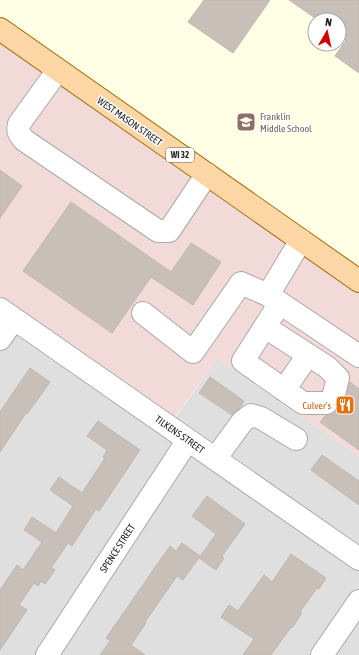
<svg xmlns="http://www.w3.org/2000/svg" width="359" height="655" viewBox="0 0 359 655" font-family="'Asap Condensed',sans-serif">
	<rect width="100%" height="100%" fill="#f2efe9"/>
	<!-- residential -->
	<path fill="#e0dfdf" d="M0 319 164 434 217 359 359 456V655H0Z"/>
	<!-- commercial -->
	<path fill="#f2dad9" d="M0 29 359 281V456L217 359 168 426 0 309Z"/>
	<!-- education -->
	<path fill="#ffffe5" fill-rule="evenodd" d="M0 0H359V281L0 29ZM315 20H339V44H315Z"/>
	<!-- building -->
	<path fill="#c7bfb8" stroke="#c4b6ab" d="M204 0H270L233 53 188 22Z
		M289 0H359V73L335 56 346 40 339 35V20H318Z
		M0 170 22 186 0 218Z
		M71 202 171 272 191 243 221 262 193 305 151 277 112 333 23 271Z
		M30 368 50 382 27 414 26 413 0 452V412Z
		M210 377 244 401 239 409 232 415 199 393Z
		M350 382 359 389V450L320 422 325 416 333 414 337 410 338 406 343 402 346 397Z
		M98 421 140 450 99 511 96 509 72 546 68 543 51 568 55 570 45 584 41 581 38 586 34 583 19 605 27 610 0 650V590L17 565 23 570 42 542 24 530 32 517 56 533 73 506 50 490 59 477 82 493 105 458 103 457 107 450 87 436Z
		M322 455 359 481V505L311 470Z
		M207 496 245 524 222 556 224 558 216 570 199 558 216 534 192 516Z
		M182 543 200 556 183 580 177 576 145 622 146 623 131 645 145 655H100L110 641 106 638 170 546 176 551Z
		M291 554 326 578 319 589 317 588 300 612 302 613 292 628 291 627 271 655H243L254 639 221 617 229 605 238 611 264 575 272 582Z"/>
	<g fill="none" stroke-linecap="round" stroke-linejoin="round">
		<!-- minor casing -->
		<g stroke="#a9a9a9" stroke-width="24">
			<path id="minor" d="M58 70 19 124C17 131 19 134 24 140L158 231H169L207 174
				M301 240 268 295 359 356
				M280 303 243 361 303 403H326
				M0 309 359 559
				M143 313 193 352 241 283 268 295
				M265 327 327 367 338 378 334 394
				M0 339 14 319
				M284 390 308 355
				M215 459 242 422 251 415 261 418 296 439
				M47 655 188 440
				M322 655 359 601"/>
		</g>
		<!-- major casing -->
		<g stroke="#a06b00" stroke-width="24">
			<path id="major" d="M0 29 359 281"/>
		</g>
		<!-- minor -->
		<use href="#minor" stroke="#fff" stroke-width="22"/>
		<!-- major -->
		<use href="#major" stroke="#fcd6a4" stroke-width="22"/>
	</g>
	<!-- icons -->
	<defs>
		<g id="school-square" transform="scale(1)"><rect x="-9" y="-9" width="18" height="18" rx="4" fill="#8d6e63" stroke="#fff"/><path d="M0-5L7-2L0 1L-7-2ZM-4 1L0 2.5L4 1V4Q0 6-4 4Z" fill="#fff"/></g>
		<g id="restaurant-square" transform="scale(1)"><rect x="-9" y="-9" width="18" height="18" rx="4" fill="#e8710a" stroke="#fff"/><path d="M-5-6h1v4h1v-4h1v4h1v-4h1v5L-1.5 .5V6h-2V.5L-5-1ZM5-6V6H3V1.5H1.5Q1.5-4 5-6Z" fill="#fff"/></g>
	</defs>
	<g fill-rule="evenodd">
		<use href="#school-square" x="246" y="122"/>
		<use href="#restaurant-square" x="345" y="405"/>
	</g>
	<g text-anchor="middle" stroke-width="3" stroke-linejoin="round" paint-order="stroke">
		<!-- shield labels -->
		<rect fill="#fff" stroke="#646464" stroke-width="1" x="166" y="148" width="28" height="14" rx="3"/>
		<g font-size="9" font-weight="bold" fill="#222">
			<text x="180" y="158">WI 32</text>
		</g>
		<!-- education labels -->
		<g font-size="10" fill="#785e54" stroke="#fff" text-anchor="start">
			<text x="260" y="120">Franklin<tspan x="260" dy="12">Middle School</tspan></text>
		</g>
		<!-- street labels -->
		<g font-size="10" fill="#222" stroke="#fff">
			<text transform="translate(130 121) rotate(35)" y="4">WEST MASON STREET</text>
			<text transform="translate(180 434) rotate(35)" y="4">TILKENS STREET</text>
			<text transform="translate(117 548) rotate(-57)" y="4">SPENCE STREET</text>
		</g>
		<!-- food labels -->
		<g font-size="10" fill="#c56008" stroke="#fff" text-anchor="end">
			<text x="331" y="409">Culver's</text>
		</g>
	</g>
	<!-- north arrow -->
	<g transform="translate(327 32) rotate(9)"><circle r="19" fill="#ffffff" stroke="#a7a7a7"/>
	<path d="M0-3L7 15L0 10L-7 15Z" fill="#d40000"/>
	<text y="-6" font-size="11" font-weight="bold" text-anchor="middle" fill="#222222">N</text>
	</g>
</svg>
